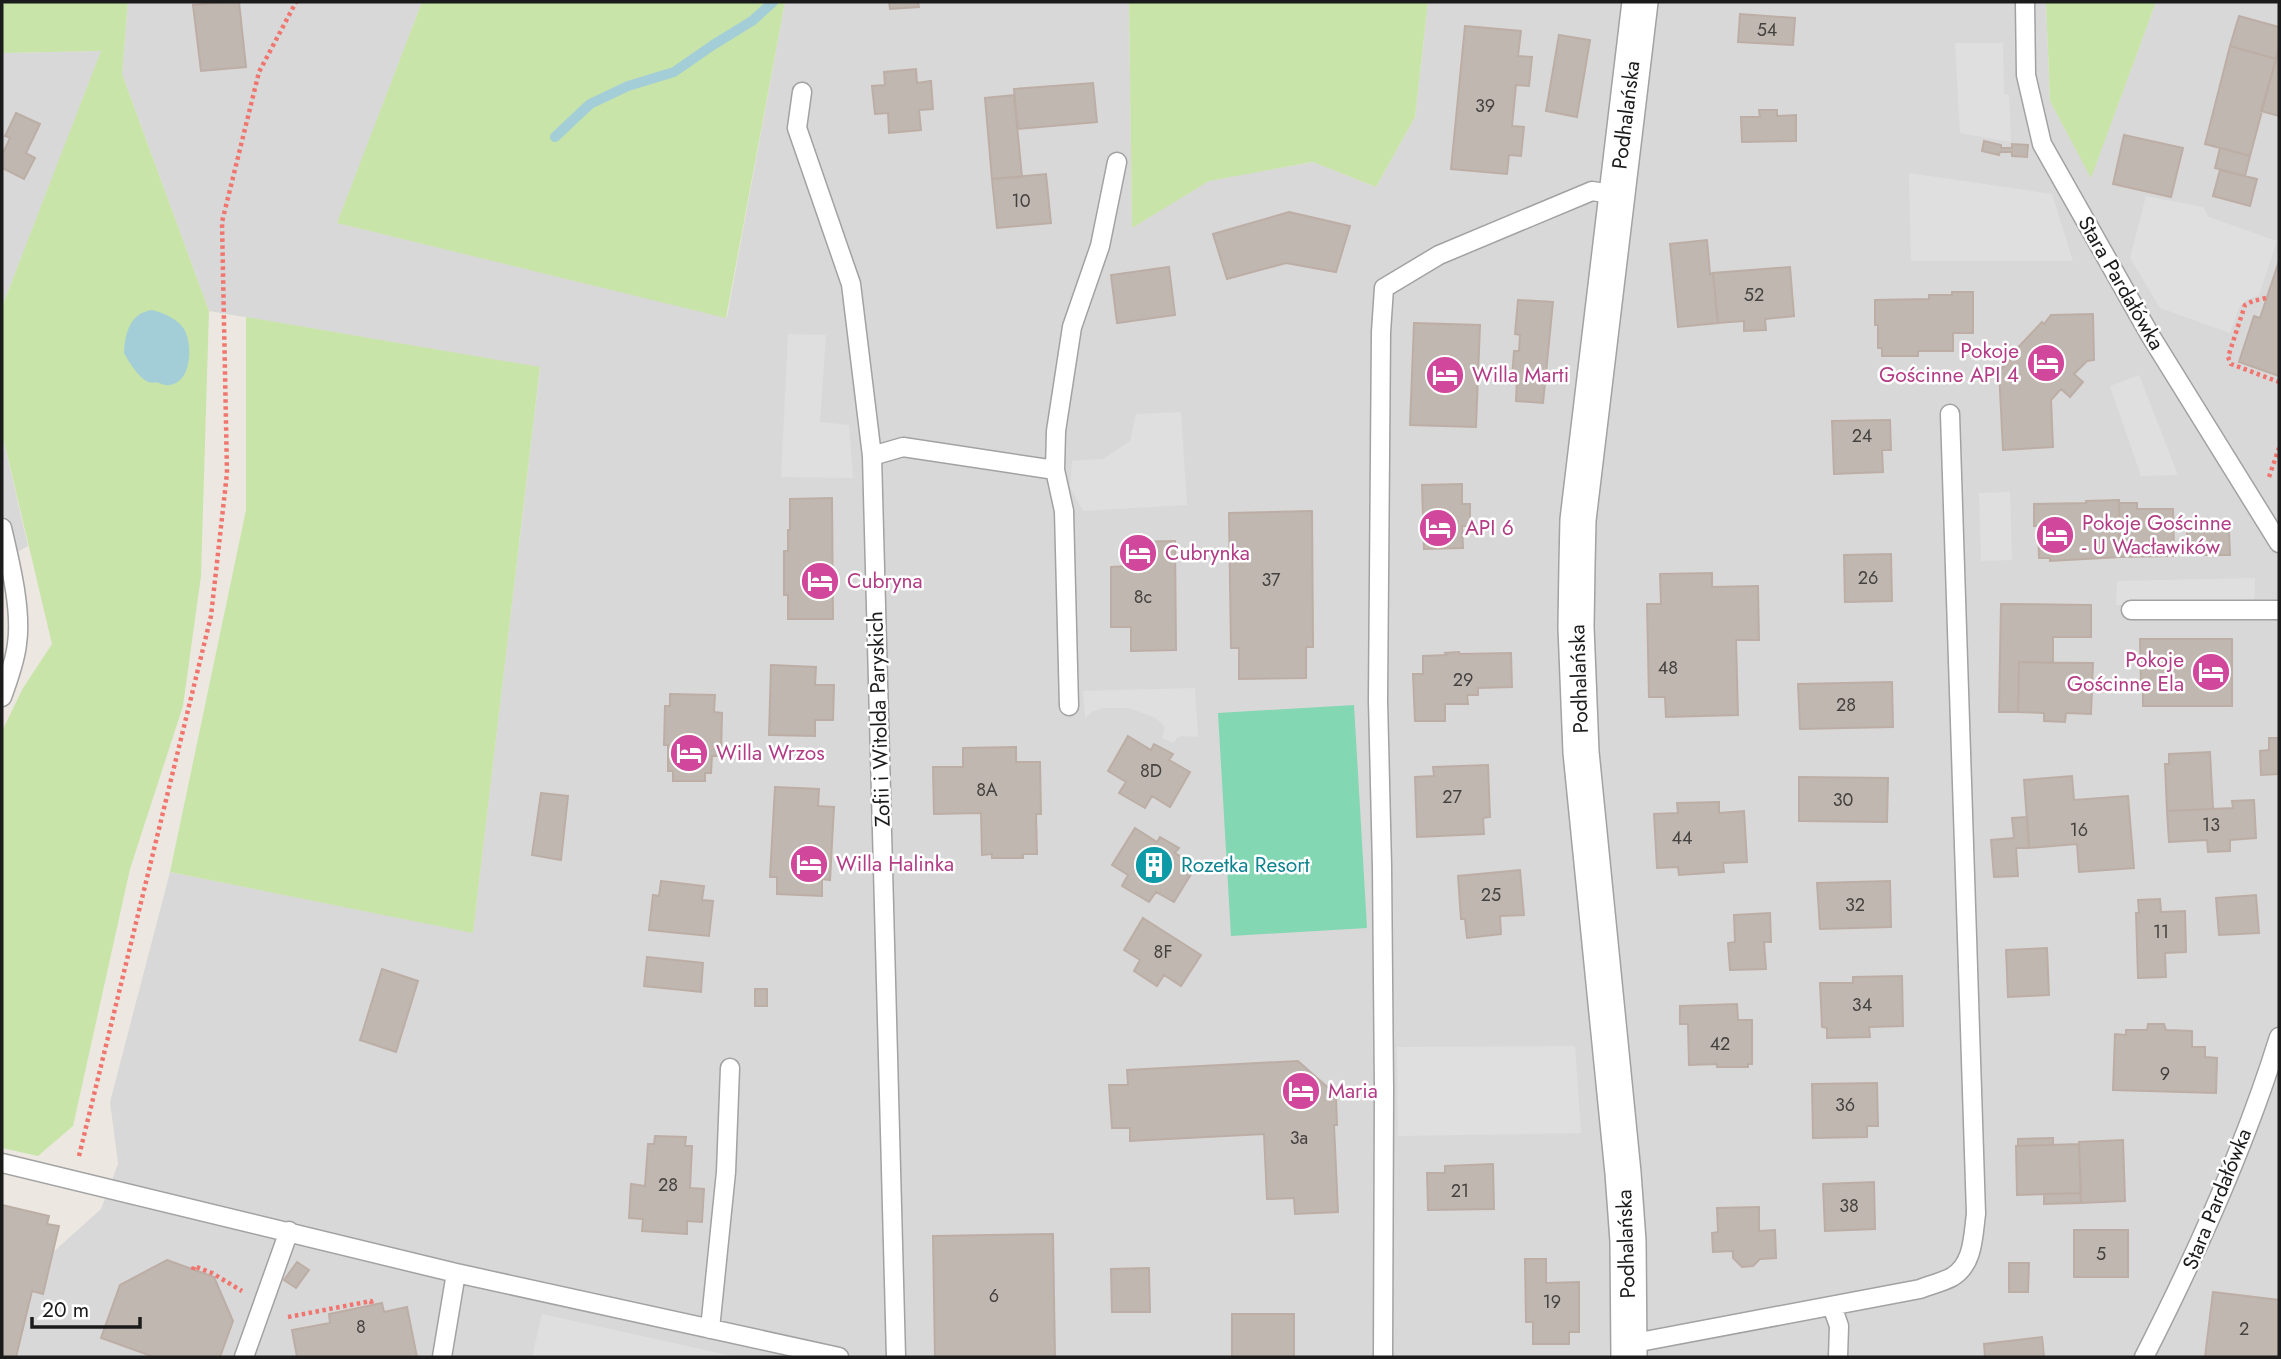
<svg xmlns="http://www.w3.org/2000/svg" width="2281" height="1359" viewBox="0 0 2281 1359" font-family="Jost,sans-serif">
	<rect width="100%" height="100%" fill="#ece8e1"/>
	<!-- residential -->
	<path fill="#d9d8d8" d="M128 2H422L338 223 727 317 785 2H1129L1132 228 1209 180 1314 162 1376 187 1415 117 1428 2H2046L2050 101 2091 177 2156 2H2279V1357H2V1298L101 1209 118 1164 110 1102 170 872 473 932 540 368 209 311 122 74Z
		M102 51 2 307V53Z
		M2 433 28 546 2 561Z"/>
	<!-- grass -->
	<path fill="#c9e4a9" d="M2 2H128L122 74 209 311 201 576 183 706 130 869 73 1126 38 1156 2 1148V731L23 688 52 644 2 433V307L101 51 2 53Z
		M422 2H785L726 318 337 223Z
		M1129 2H1428L1415 117 1376 187 1313 162 1209 181 1132 228Z
		M2046 2H2156L2091 178 2050 101Z
		M246 317 540 367 473 933 170 872 246 510Z"/>
	<!-- pitch -->
	<path fill="#83d7b2" d="M1354 705 1367 928 1231 936 1218 713Z"/>
	<!-- parking -->
	<path fill="#dfdfdf" d="M1955 43H2003L2004 94 2009 95 2011 142 1960 133Z
		M1909 173 2052 194 2073 261H1911Z
		M2146 196 2203 207 2209 217 2277 241 2259 295 2246 300 2239 308 2230 333 2160 308 2130 258Z
		M788 334 826 335 820 422 849 425 853 478 781 477Z
		M2139 375 2178 475 2141 476 2110 386Z
		M1181 412 1187 505 1083 511 1070 487 1072 461 1103 459 1130 441 1136 414Z
		M2010 492 2012 560 1981 561 1979 493Z
		M2255 578 2254 608 2116 605 2117 581Z
		M1195 688 1198 737 1182 736 1177 738 1173 743 1162 738 1165 727 1156 718 1129 708H1103L1092 712 1085 718 1083 691Z
		M1575 1046 1581 1133 1398 1136 1397 1047Z
		M542 1314 737 1357H532Z"/>
	<!-- water -->
	<path fill="#a4ced7" d="M152 310C164 313 178 319 184 329 193 344 192 382 170 385 166 386 162 384 159 383 156 382 152 383 148 382 138 377 129 362 124 353 125 333 130 313 152 310Z"/>
	<g fill="none" stroke-linecap="round" stroke-linejoin="round">
		<!-- stream -->
		<path stroke="#a4ced7" stroke-width="10" d="M555 137 590 104 628 86 674 72 713 45 752 21 773 2"/>
	</g>
	<!-- building -->
	<path fill="#c0b7b1" stroke="#bcaea5" stroke-width="2" d="M228 2H239L246 67 201 71 193 5Z
		M889 2H918L919 7 890 9Z
		M1740 14 1795 18 1793 45 1738 42Z
		M2239 16 2279 27V46L2276 59 2230 46Z
		M1465 26 1521 31 1518 56 1532 57 1529 86 1516 85 1512 126 1524 127 1521 156 1509 155 1507 174 1451 169Z
		M1559 35 1590 40 1577 117 1546 111Z
		M2230 46 2276 59 2250 156 2205 144Z
		M2277 56H2279V116L2261 111Z
		M916 69 917 83 931 81 933 109 919 110 921 130 889 133 888 113 875 114 872 86 885 85 884 72Z
		M1093 83 1097 122 1018 129 1014 89Z
		M1014 95 1022 177 992 179 985 98Z
		M1759 110H1777V116L1796 115V141L1742 142 1741 117H1760Z
		M16 113 40 124 26 153 35 158 24 179 2 168V155L10 138 5 136Z
		M2124 135 2183 148 2171 197 2113 184Z
		M1984 141 2001 145V148H2012V144L2028 145 2027 157 2012 156V152H2000L1999 155 1982 151Z
		M2220 148 2250 156 2245 176 2215 168Z
		M2220 170 2257 179 2250 206 2213 196Z
		M1046 174 1051 223 997 228 992 179Z
		M1289 212 1350 226 1336 272 1286 263 1227 279 1213 234Z
		M1707 240 1710 274 1713 273 1718 323 1678 327 1670 244Z
		M2279 261V376L2239 362 2254 316 2260 318Z
		M1169 267 1175 315 1117 323 1111 275Z
		M1790 267 1794 316 1765 319 1766 330 1744 331V321L1718 323 1713 273Z
		M1952 292H1973V333H1953V351H1918V356H1882V348H1878V325H1875V300L1929 299V295H1952Z
		M1518 300 1553 302 1543 403 1516 401 1517 379 1512 378 1514 351H1519L1520 335 1515 334Z
		M2093 314 2094 360 2087 361 2074 374 2083 382 2070 397 2061 389 2051 400 2053 447 2003 450 1999 371 2011 359 2009 357 2042 322 2044 324 2051 315Z
		M1414 323 1480 325 1476 427 1410 425Z
		M1890 420 1891 450H1882L1883 472 1834 474 1832 421Z
		M1462 484V504H1470V526H1462L1463 548 1424 549 1422 485Z
		M832 498 833 619H788V595H784V551H788V530H790V499Z
		M2119 500 2120 557 2050 561V558H2039L2038 526H2034V504L2086 503V501Z
		M2119 503H2137V509H2173L2174 556 2120 557Z
		M1312 511 1313 647H1306V678L1239 679V648H1231L1229 513Z
		M2229 530 2230 555H2187V531Z
		M1175 541 1176 650 1131 651V627H1111V567L1129 566 1128 542Z
		M1891 554 1892 601 1845 602 1844 555Z
		M1712 573V587L1758 586 1759 640H1736L1738 715 1666 717 1665 697H1649L1647 604H1661L1660 574Z
		M2001 604 2091 605V637H2053V663L2019 662 2018 712H1999Z
		M2140 639H2232V706H2143V685H2141Z
		M1459 652 1460 654 1511 653 1512 687 1478 688V695H1467L1468 704H1445V721H1415L1413 674H1423V656L1446 655 1445 653Z
		M2019 662 2093 663 2091 714 2066 713 2065 722 2044 721V713L2018 712Z
		M771 665 816 667 815 685H834L833 720H815V736L769 735Z
		M1892 682 1893 727 1800 729 1798 684Z
		M670 694 715 695 714 712 722 713 721 756H712L711 773H705V781H673V771H668V745H664L665 706H670Z
		M1128 736 1151 750 1154 744 1173 754 1169 760 1190 772 1170 807 1152 796 1145 808 1119 793 1126 782 1108 771Z
		M2269 738H2279V774L2261 775 2260 751 2269 750Z
		M1016 747V762H1040L1041 814H1036L1037 854H1023V858H992V854L982 855 981 813 934 814 933 767H963V748Z
		M2210 752 2213 809 2167 811 2165 764H2169V754Z
		M1488 765 1490 817 1483 818 1484 834 1417 837 1415 777 1434 776 1433 767Z
		M2072 776 2074 800 2128 796 2134 868 2079 872 2077 844 2029 848 2024 780Z
		M1799 777 1888 778 1887 822 1799 821Z
		M775 787 819 789 818 806 834 807 830 880 822 879V896L777 894V877H770Z
		M541 793 568 796 561 860 532 855Z
		M2254 800 2256 838 2230 840V851L2208 852 2207 840 2169 842 2167 811 2233 808 2232 801Z
		M1719 802V813L1744 811 1747 862 1723 863 1724 872 1679 875 1678 867 1657 868 1654 814 1678 813 1677 803Z
		M2027 817 2029 848H2016L2018 876 1994 877 1991 840 2014 838 2012 818Z
		M1135 828 1157 842 1160 837 1179 848 1175 853 1196 866 1174 902 1156 892 1149 902 1122 886 1128 875 1112 865Z
		M1520 870 1524 915 1500 916 1501 934 1467 938 1465 919H1461L1458 876Z
		M661 881 704 886 702 900 713 901 709 936 649 930 653 895 659 896Z
		M1890 881 1891 927 1820 929 1817 883Z
		M2256 895 2259 933 2219 935 2216 898Z
		M2160 899 2161 912 2185 911 2186 952 2165 953 2166 977 2138 978 2136 913H2139L2138 900Z
		M1770 913 1771 942H1764L1766 969 1730 970 1728 943 1735 942 1734 915Z
		M1143 918 1201 955 1181 986 1164 975 1157 986 1134 971 1140 960 1124 950Z
		M2047 948 2049 995 2008 997 2006 950Z
		M647 957 703 963 701 992 644 986Z
		M382 969 418 981 396 1052 360 1040Z
		M1902 976 1903 1026 1869 1027 1870 1037 1827 1038V1028L1822 1027 1820 983H1853V977Z
		M755 989H767V1006H755Z
		M1737 1004 1738 1020H1752V1064H1748V1067H1717V1064L1689 1065 1688 1024H1680V1006Z
		M2148 1024H2164L2166 1030 2192 1031V1047H2205V1057L2217 1058 2216 1093 2113 1090 2115 1034 2126 1035V1030H2147Z
		M1298 1061 1333 1092V1096H1336L1337 1125H1334L1338 1212 1295 1214 1294 1198 1267 1199 1264 1134 1130 1141V1128H1112L1109 1085H1128L1127 1070Z
		M1877 1083 1878 1126H1867V1137L1813 1138 1812 1084Z
		M655 1136 686 1137 685 1146H692L690 1188 704 1189 702 1222 687 1221V1234L642 1231 643 1219 629 1218 631 1184 645 1186 648 1144H654Z
		M2053 1138V1145L2018 1146V1139Z
		M2123 1140 2125 1201 2081 1203 2079 1142Z
		M2079 1144 2081 1193 2017 1195 2016 1146Z
		M1493 1164 1494 1209 1428 1210 1427 1173H1445V1166Z
		M1874 1182 1875 1229 1825 1231 1823 1184Z
		M2080 1193 2081 1203 2044 1204V1194Z
		M2 1205 49 1216 47 1224 59 1226 43 1294 32 1291 16 1357H2Z
		M1759 1207V1231L1775 1230 1776 1258 1760 1259 1753 1266 1742 1267 1733 1258V1251L1713 1252 1712 1233 1718 1232 1717 1208Z
		M2074 1230H2128V1277H2074Z
		M1053 1234 1055 1357H935L933 1236Z
		M1525 1259H1546V1283L1579 1282V1332H1569V1344H1533V1322H1526Z
		M167 1260 214 1277 233 1321 220 1357H154L101 1338 120 1285Z
		M297 1262 309 1270 296 1288 284 1280Z
		M2009 1263H2029L2028 1292H2009Z
		M1149 1268 1150 1312H1112L1111 1269Z
		M2213 1292 2279 1300V1357H2205Z
		M382 1303 384 1312 407 1307 417 1357H297L292 1330 330 1323 329 1314Z
		M1232 1314H1294V1357H1232Z
		M2042 1337 2044 1357H1985L1984 1344Z"/>
	<g fill="none" stroke-linecap="round" stroke-linejoin="round">
		<!-- service casing -->
		<g stroke="#a2a2a2" stroke-width="21">
			<path id="service" d="M2025 2 2026 75 2042 144 2150 335 2279 543
				M802 92 797 128 851 284 872 456 896 1357
				M872 456 903 447 1055 470 1064 511 1069 706
				M1055 470 1056 431 1072 327 1100 246 1117 162
				M2 528C10 562 22 610 17 644 15 662 8 680 2 697
				M2131 610H2279
				M2 1163 456 1273 839 1357
				M1832 1306 1839 1326 1838 1357
				M710 1329 726 1172 730 1068
				M1629 1344 1920 1289C1930 1285 1943 1282 1952 1277 1974 1264 1973 1235 1976 1214L1950 414
				M244 1357 289 1231
				M442 1357 456 1273
				M1383 1357 1384 1090 1382 866 1378 700 1381 332 1384 288 1439 255 1592 191 1617 195
				M2144 1357C2196 1255 2245 1147 2279 1037"/>
		</g>
		<!-- minor casing -->
		<g stroke="#a2a2a2" stroke-width="38">
			<path id="minor" d="M1629 1357 1628 1241 1623 1173 1581 752 1576 627 1577 564 1578 520 1640 2"/>
		</g>
		<!-- path -->
		<path stroke="#f0756e" stroke-width="4.5" stroke-dasharray="3.5 3.5" stroke-linecap="butt" d="M2266 298 2253 301 2245 305 2228 357 2231 364 2279 382
			M2269 477 2279 448
			M79 1156 211 616 227 473 222 222 259 72 296 2
			M193 1270 194 1266 212 1273 242 1291
			M288 1317 371 1301 372 1305"/>
		<!-- service -->
		<use href="#service" stroke="#fff" stroke-width="18"/>
		<!-- minor -->
		<use href="#minor" stroke="#fff" stroke-width="35"/>
	</g>
	<!-- icons -->
	<defs>
		<g id="hotel-disc" transform="scale(2.0125)"><circle r="9.5" fill="#d1479c" stroke="#fff"/><path d="M-6-4.5h1.5V1H6V5H4.5V3h-9V5H-6ZM-4 0a1.8 1.8 0 1 1 3.6 0ZM.5 0V-2.5h3Q6-2.5 6 0Z" fill="#fff"/></g>
		<g id="building-disc" transform="scale(2.0125)"><circle r="9.5" fill="#0f9aa8" stroke="#fff"/><path d="M-4-6H4V6H1V3H-1V6H-4ZM-2.5-4.3h1.7v1.8h-1.7ZM.8-4.3h1.7v1.8H.8ZM-2.5-1h1.7V.8h-1.7ZM.8-1h1.7V.8H.8Z" fill="#fff"/></g>
	</defs>
	<g fill-rule="evenodd">
		<use href="#hotel-disc" x="2046" y="363"/>
		<use href="#hotel-disc" x="1445" y="375"/>
		<use href="#hotel-disc" x="1438" y="528"/>
		<use href="#hotel-disc" x="2055" y="535"/>
		<use href="#hotel-disc" x="1138" y="553"/>
		<use href="#hotel-disc" x="820" y="581"/>
		<use href="#hotel-disc" x="2211" y="672"/>
		<use href="#hotel-disc" x="689" y="753"/>
		<use href="#hotel-disc" x="809" y="864"/>
		<use href="#building-disc" x="1154" y="865"/>
		<use href="#hotel-disc" x="1301" y="1091"/>
	</g>
	<g text-anchor="middle" stroke-width="5" stroke-linejoin="round" paint-order="stroke">
		<!-- number labels -->
		<g font-size="18" fill="#444240">
			<text x="1767" y="36">54</text>
			<text x="1485" y="112">39</text>
			<text x="1021" y="207">10</text>
			<text x="1754" y="301">52</text>
			<text x="1862" y="442">24</text>
			<text x="1868" y="584">26</text>
			<text x="1271" y="586">37</text>
			<text x="1143" y="603">8c</text>
			<text x="1668" y="674">48</text>
			<text x="1463" y="686">29</text>
			<text x="1846" y="711">28</text>
			<text x="1151" y="777">8D</text>
			<text x="987" y="796">8A</text>
			<text x="1452" y="803">27</text>
			<text x="1843" y="806">30</text>
			<text x="2211" y="831">13</text>
			<text x="2079" y="836">16</text>
			<text x="1682" y="844">44</text>
			<text x="1491" y="901">25</text>
			<text x="1855" y="911">32</text>
			<text x="2161" y="938">11</text>
			<text x="1163" y="958">8F</text>
			<text x="1862" y="1011">34</text>
			<text x="1720" y="1050">42</text>
			<text x="2165" y="1080">9</text>
			<text x="1845" y="1111">36</text>
			<text x="1299" y="1144">3a</text>
			<text x="668" y="1191">28</text>
			<text x="1460" y="1197">21</text>
			<text x="1849" y="1212">38</text>
			<text x="2101" y="1260">5</text>
			<text x="994" y="1302">6</text>
			<text x="1552" y="1308">19</text>
			<text x="361" y="1333">8</text>
			<text x="2244" y="1335">2</text>
		</g>
		<!-- street labels -->
		<g font-size="21" fill="#1b1b1b" stroke="#fff">
			<text transform="translate(1626 115) rotate(-83)" y="7">Podhalańska</text>
			<text transform="translate(2121 283) rotate(60)" y="7">Stara Pardałówka</text>
			<text transform="translate(1579 679) rotate(-92)" y="7">Podhalańska</text>
			<text transform="translate(879 719) rotate(-92)" y="7">Zofii i Witolda Paryskich</text>
			<text transform="translate(2217 1199) rotate(-68)" y="7">Stara Pardałówka</text>
			<text transform="translate(1626 1244) rotate(-92)" y="7">Podhalańska</text>
		</g>
		<!-- hotel labels -->
		<g font-size="21" fill="#b23c85" stroke="#fff" text-anchor="start">
			<text x="2019" y="358" text-anchor="end">Pokoje<tspan x="2019" dy="24">Gościnne API 4</tspan></text>
			<text x="1472" y="382">Willa Marti</text>
			<text x="2082" y="530">Pokoje Gościnne<tspan x="2082" dy="24">- U Wacławików</tspan></text>
			<text x="1465" y="535">API 6</text>
			<text x="1165" y="560">Cubrynka</text>
			<text x="847" y="588">Cubryna</text>
			<text x="2184" y="667" text-anchor="end">Pokoje<tspan x="2184" dy="24">Gościnne Ela</tspan></text>
			<text x="716" y="760">Willa Wrzos</text>
			<text x="836" y="871">Willa Halinka</text>
			<text x="1328" y="1098">Maria</text>
		</g>
		<!-- culture labels -->
		<g font-size="21" fill="#0d838f" stroke="#fff" text-anchor="start">
			<text x="1181" y="872">Rozetka Resort</text>
		</g>
	</g>
	<!-- border -->
	<rect width="2281" height="1359" fill="none" stroke="#1b1b1b" stroke-width="7"/>
	<!-- scale -->
	<path d="M32 1317v10h108v-10" fill="none" stroke="#1b1b1b" stroke-width="3.5"/>
	<text x="42" y="1317" font-size="21" fill="#1b1b1b" stroke="#ffffff" stroke-width="5" paint-order="stroke">20 m</text>
</svg>
